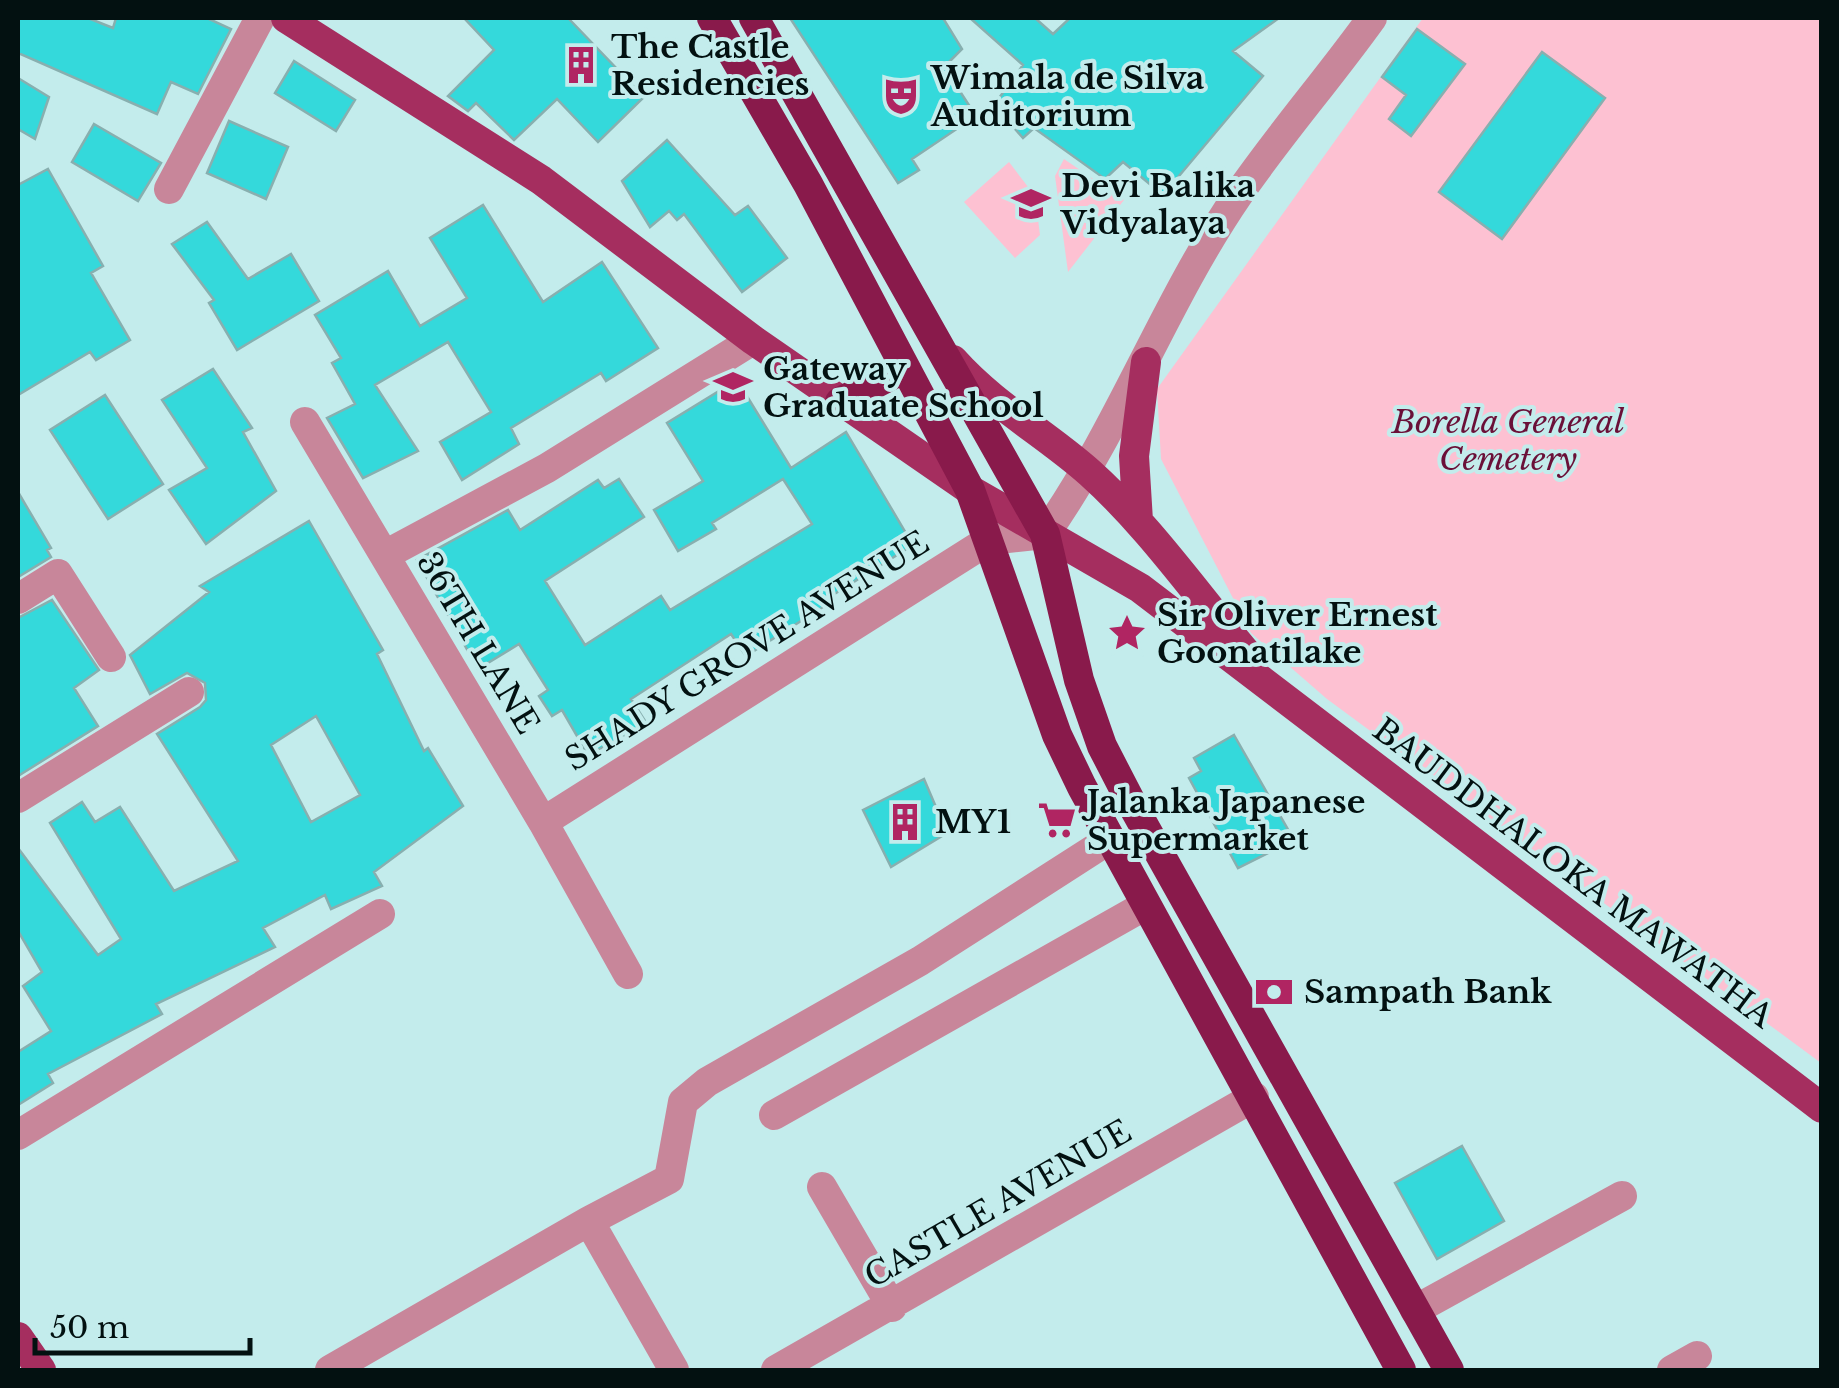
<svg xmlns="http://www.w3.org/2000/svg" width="1839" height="1388" viewBox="0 0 1839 1388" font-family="'Libre Baskerville',serif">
	<rect width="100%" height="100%" fill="#c3ecec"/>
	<!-- green -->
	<path fill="#fdc1d2" d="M1423 18H1821V1063L1327 699 1251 633 1161 459 1157 389Z
		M1064 159 1124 200 1068 272 1055 176Z
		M1009 162 1035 196 1040 235 1015 258 964 202Z"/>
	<!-- building -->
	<path fill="#34d9db" stroke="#88afaf" stroke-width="2.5" fill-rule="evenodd" d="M18 18H88L113 28 116 18H207L231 29 198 94 171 82 157 114 18 53Z
		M464 18H568L644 97 598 142 557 99 514 140 476 103 468 111 448 96 494 50Z
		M790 18H943L962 49 944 67 976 116 912 159 919 170 898 183Z
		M970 18H1035L1053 34 1070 18H1279L1233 51 1263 76 1163 195 1123 162 1105 179 1034 128 1023 138 994 105 1023 65Z
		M1417 29 1465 64 1411 136 1389 119 1406 95 1382 77Z
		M1542 52 1605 98 1502 239 1439 192Z
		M294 61 355 100 336 131 275 93Z
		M18 78 49 97 35 139 18 129Z
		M229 121 288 147 266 199 207 173Z
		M94 124 161 163 138 201 72 162Z
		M667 140 735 215 748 206 787 258 742 292 684 214 677 220 669 211 650 227 622 181Z
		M48 169 103 266 91 273 130 340 96 360 90 352 18 395V185Z
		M483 205 543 302 602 262 658 348 606 381 601 373 511 428 519 444 462 480 440 442 491 412 448 342 375 385 418 451 363 478 327 418 355 404 332 363 341 358 315 315 388 271 420 326 467 298 430 238Z
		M207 222 248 279 291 254 319 301 237 350 209 303 214 300 172 244Z
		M213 369 252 428 243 432 276 491 206 544 169 490 207 468 162 400Z
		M737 380 791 468 846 432 913 545 820 603 823 607 746 656 731 634 631 699 647 724 588 755 562 710 552 716 539 696 548 690 519 644 478 669 417 560 508 510 520 530 598 480 604 488 619 479 644 517 545 581 585 645 661 596 670 610 812 524 783 479 712 523 716 529 678 551 654 510 703 481 667 423Z
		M105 395 163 484 108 519 50 430Z
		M18 492 51 548 47 550 51 557 18 577Z
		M309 521 383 650 377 654 424 751 428 748 463 806 374 872 382 886 331 909 325 895 263 928 275 947 156 1004 162 1014 48 1074 53 1083 18 1105V1052L51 1031 23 986 42 972 18 931V848L98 955 121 939 50 823 82 802 95 822 120 807 174 891 238 861 157 734 200 707 206 700 205 683 187 673 150 694 130 655 209 592 200 586ZM316 716 360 795 311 822 271 745Z
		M52 600 99 670 74 688 98 726 18 776V618Z
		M1234 735 1294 840 1238 868 1189 778 1201 771 1194 758Z
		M924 779 947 833 891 867 863 810Z
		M1462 1146 1504 1221 1437 1259 1395 1183Z"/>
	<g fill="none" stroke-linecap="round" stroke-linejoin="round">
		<!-- minor -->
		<path stroke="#c8869a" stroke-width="30" d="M169 189 260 18
			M305 422 543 822 628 974
			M385 555 547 468 753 340
			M18 599 58 574 111 657
			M18 798 189 692
			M543 822 989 540 1045 534C1121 426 1164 303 1238 195 1280 134 1329 78 1372 18
			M774 1115 1146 905
			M18 1135 380 914
			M822 1187 892 1307
			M589 1221 669 1179 683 1102 707 1082 920 961 1110 839
			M1415 1310 1622 1196
			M330 1370 589 1221 674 1370
			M776 1370 1254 1097
			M1672 1370 1697 1356"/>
		<!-- major -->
		<path stroke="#a52e5f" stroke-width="30" d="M286 18 541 180 753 340 970 490 1140 588 1822 1108
			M953 360C994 406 1045 433 1090 473 1149 526 1196 594 1248 655
			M1138 521 1134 456 1146 362
			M18 1337 41 1370"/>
		<!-- highway -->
		<path stroke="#891a4b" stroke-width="30" d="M712 18 808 184 970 490 1057 735 1082 787 1401 1370
			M754 18 1045 534 1079 680 1102 746 1134 808 1449 1370
			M840 402 905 368"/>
	</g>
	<!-- icons -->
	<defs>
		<g id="building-bare" transform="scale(3)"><path d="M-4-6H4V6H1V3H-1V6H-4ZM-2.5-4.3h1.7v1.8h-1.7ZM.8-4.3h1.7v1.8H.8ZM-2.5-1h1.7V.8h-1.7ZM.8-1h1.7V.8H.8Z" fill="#b02562" stroke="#c3ecec" stroke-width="2.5" paint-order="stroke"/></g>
		<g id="theatre-bare" transform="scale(3)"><path d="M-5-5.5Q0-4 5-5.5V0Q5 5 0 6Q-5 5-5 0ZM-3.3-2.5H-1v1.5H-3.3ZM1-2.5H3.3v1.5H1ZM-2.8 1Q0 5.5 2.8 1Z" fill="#b02562" stroke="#c3ecec" stroke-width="2.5" paint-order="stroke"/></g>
		<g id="school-bare" transform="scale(3)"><path d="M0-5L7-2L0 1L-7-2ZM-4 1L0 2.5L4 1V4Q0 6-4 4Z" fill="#b02562" stroke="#c3ecec" stroke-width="2.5" paint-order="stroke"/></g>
		<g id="university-bare" transform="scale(3)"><path d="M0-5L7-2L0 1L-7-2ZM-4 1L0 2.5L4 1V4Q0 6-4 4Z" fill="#b02562" stroke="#c3ecec" stroke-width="2.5" paint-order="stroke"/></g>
		<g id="sight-bare" transform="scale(3)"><path d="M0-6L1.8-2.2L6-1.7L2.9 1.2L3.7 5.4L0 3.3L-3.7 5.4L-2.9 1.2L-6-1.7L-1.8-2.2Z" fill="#b02562" stroke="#c3ecec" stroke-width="2.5" paint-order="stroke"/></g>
		<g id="supermarket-bare" transform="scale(3)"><path d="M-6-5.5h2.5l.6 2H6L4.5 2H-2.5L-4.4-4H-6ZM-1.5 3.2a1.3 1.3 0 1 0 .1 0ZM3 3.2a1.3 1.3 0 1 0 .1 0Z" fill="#b02562" stroke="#c3ecec" stroke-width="2.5" paint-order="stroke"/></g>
		<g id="bank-bare" transform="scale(3)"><path d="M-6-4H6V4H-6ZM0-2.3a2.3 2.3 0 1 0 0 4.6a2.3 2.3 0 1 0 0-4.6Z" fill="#b02562" stroke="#c3ecec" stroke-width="2.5" paint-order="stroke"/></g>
	</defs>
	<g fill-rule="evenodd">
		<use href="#building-bare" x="581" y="65"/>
		<use href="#theatre-bare" x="901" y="96"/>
		<use href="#school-bare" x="1031" y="204"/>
		<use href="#university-bare" x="733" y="387"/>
		<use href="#sight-bare" x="1127" y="633"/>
		<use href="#supermarket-bare" x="1057" y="820"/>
		<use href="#building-bare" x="905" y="822"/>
		<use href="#bank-bare" x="1274" y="992"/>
	</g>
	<g text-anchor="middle" stroke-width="8" stroke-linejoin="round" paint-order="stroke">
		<!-- poi labels -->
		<g font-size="32" font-weight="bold" fill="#031111" stroke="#c3ecec" text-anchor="start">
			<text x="611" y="58">The Castle<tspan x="611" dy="37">Residencies</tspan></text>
			<text x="931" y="89">Wimala de Silva<tspan x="931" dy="37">Auditorium</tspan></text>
			<text x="1061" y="197">Devi Balika<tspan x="1061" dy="37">Vidyalaya</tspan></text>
			<text x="763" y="380">Gateway<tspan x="763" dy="37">Graduate School</tspan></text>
			<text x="1157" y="626">Sir Oliver Ernest<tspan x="1157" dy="37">Goonatilake</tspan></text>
			<text x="1087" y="813">Jalanka Japanese<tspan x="1087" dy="37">Supermarket</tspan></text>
			<text x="935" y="833">MY1</text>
			<text x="1304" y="1003">Sampath Bank</text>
		</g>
		<!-- park labels -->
		<g font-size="32" font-style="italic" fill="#6a1038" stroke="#c3ecec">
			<text x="1508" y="433">Borella General<tspan x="1508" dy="37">Cemetery</tspan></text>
		</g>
		<!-- street labels -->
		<g font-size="32" fill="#031111" stroke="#c3ecec">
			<text transform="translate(478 643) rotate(59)" y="11">36TH LANE</text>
			<text transform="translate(747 651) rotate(-32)" y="11">SHADY GROVE AVENUE</text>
			<text transform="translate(1573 873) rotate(37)" y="11">BAUDDHALOKA MAWATHA</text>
			<text transform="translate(998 1204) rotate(-30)" y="11">CASTLE AVENUE</text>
		</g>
	</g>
	<!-- border -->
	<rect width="1839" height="1388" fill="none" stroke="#031111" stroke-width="40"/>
	<!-- scale -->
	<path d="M35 1338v15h215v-15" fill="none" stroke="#031111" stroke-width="5"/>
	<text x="50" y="1338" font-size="30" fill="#031111" stroke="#c3ecec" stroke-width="8" paint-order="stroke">50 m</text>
</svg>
